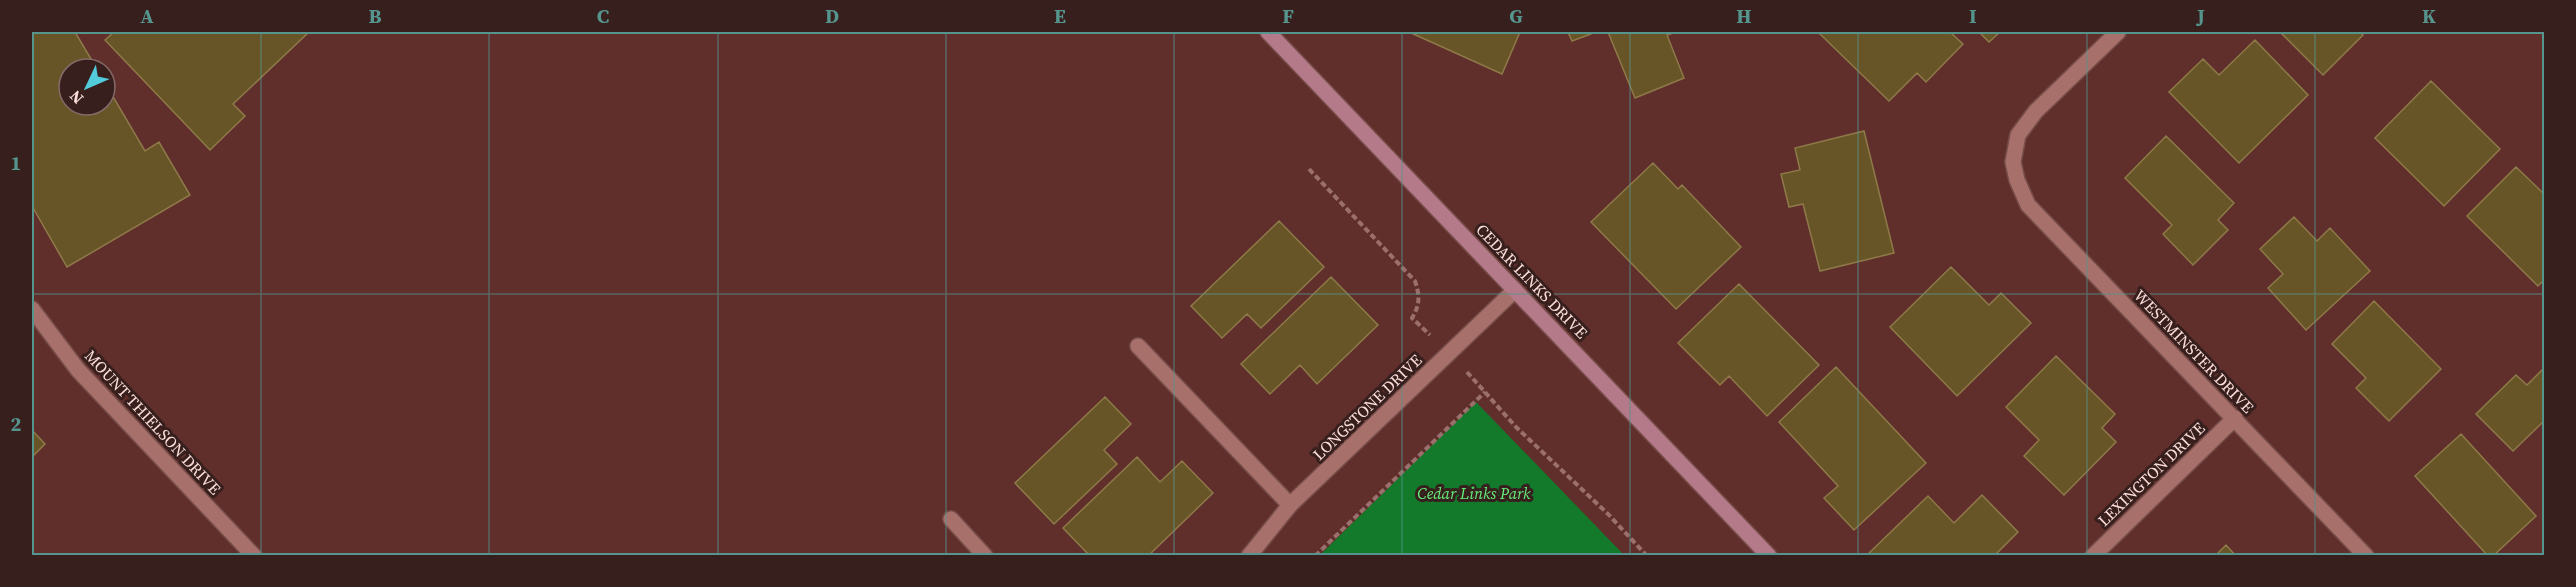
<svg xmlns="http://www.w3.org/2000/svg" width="2576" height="587" viewBox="0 0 2576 587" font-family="'Source Serif 4',serif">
	<rect width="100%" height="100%" fill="#602f2b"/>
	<!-- green -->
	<path fill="#137a2c" d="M1476 402 1624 555H1319H1320Z"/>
	<!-- building -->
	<path fill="#685527" stroke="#8e7949" stroke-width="1.5" d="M32 32H75L97 69H69V105H105V83L145 151 159 142 190 195 67 267 32 206Z
		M114 32H309L233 104 245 116 210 150 105 40Z
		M1409 32H1520L1502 74Z
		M1568 32H1596L1572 41Z
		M1608 32H1676L1667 35 1684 78 1635 98Z
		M1822 32H1950L1963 44 1926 82 1917 73 1889 101 1820 34Z
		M1979 32H2000L1989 42Z
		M2280 32H2360L2363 35 2323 75Z
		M2255 40 2308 95 2239 163 2169 92 2203 59 2219 75Z
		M2431 81 2500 149 2444 206 2375 138Z
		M1864 131 1894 253 1820 271 1803 204 1789 207 1781 174 1800 170 1795 148Z
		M2166 136 2234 203 2218 220 2228 230 2193 265 2163 234 2172 225 2125 178Z
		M1653 163 1678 189 1682 185 1741 247 1676 309 1591 222Z
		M2516 167 2544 194V280L2538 286 2467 216Z
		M2294 217 2317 241 2330 228 2370 271 2306 330 2268 288 2283 274 2260 249Z
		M1279 221 1324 267 1261 328 1247 314 1222 338 1191 306Z
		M1951 267 1989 305 2001 293 2031 323 1957 396 1890 327Z
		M1331 277 1378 325 1317 384 1300 365 1270 394 1241 364Z
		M1739 284 1819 365 1767 416 1729 376 1720 385 1678 343Z
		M2374 301 2441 369 2389 421 2356 388 2366 378 2332 344Z
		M2056 356 2115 414 2102 428 2116 442 2064 495 2024 456 2039 440 2006 407Z
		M1836 367 1926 463 1854 530 1824 498 1838 486 1779 422Z
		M2544 368V421L2513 451 2476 414 2516 375 2527 385Z
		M1105 397 1131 424 1104 450 1117 464 1054 524 1015 483Z
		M32 430 45 444 32 457Z
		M2461 434 2536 516 2493 556H2488L2415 476Z
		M1137 457 1160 482 1182 461 1213 493 1148 556H1090L1063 528Z
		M1982 495 2018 532 1994 556H1866L1928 496 1954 523Z
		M2226 545 2236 556H2215Z"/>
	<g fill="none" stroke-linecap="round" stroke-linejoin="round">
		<!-- lane casing -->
		<g stroke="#774d4a" stroke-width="18">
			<path id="lane" d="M1138 346 1290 505"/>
		</g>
		<!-- street casing -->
		<g stroke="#774d4a" stroke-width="18">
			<path id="street" d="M2118 32 2036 111 2018 135 2013 162 2017 180 2028 205 2366 556
				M32 309 78 370 254 556
				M951 519 985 556
				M1249 556 1290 505 1515 290
				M2093 556 2235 418"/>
		</g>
		<!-- secondary casing -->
		<g stroke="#774d4a" stroke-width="18">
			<path id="secondary" d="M1268 32 1769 556"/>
		</g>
		<!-- path -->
		<path stroke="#9b706c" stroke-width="4" stroke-dasharray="6 3" stroke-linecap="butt" d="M1309 169 1415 281C1420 296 1420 305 1412 318L1430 335
			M1467 372 1516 427 1608 514 1647 556
			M1315 556 1485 392"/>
		<!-- lane -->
		<use href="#lane" stroke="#a7706a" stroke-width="15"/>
		<!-- street -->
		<use href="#street" stroke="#a7706a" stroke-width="15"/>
		<!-- secondary -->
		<use href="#secondary" stroke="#b47a89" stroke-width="15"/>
	</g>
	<!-- grid -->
	<path fill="none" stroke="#56958e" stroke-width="1.5" stroke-opacity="0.55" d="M261 32V556M489 32V556M718 32V556M946 32V556M1174 32V556M1402 32V556M1630 32V556M1858 32V556M2087 32V556M2315 32V556M32 294H2544"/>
	<g text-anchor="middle" stroke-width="6" stroke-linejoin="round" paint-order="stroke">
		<!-- street labels -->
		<g font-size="16" fill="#fcddd9" stroke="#361f1d">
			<text transform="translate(1532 281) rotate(46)" y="6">CEDAR LINKS DRIVE</text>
			<text transform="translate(2194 351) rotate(46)" y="6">WESTMINSTER DRIVE</text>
			<text transform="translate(1367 407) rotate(-44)" y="6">LONGSTONE DRIVE</text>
			<text transform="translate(153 422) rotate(47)" y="6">MOUNT THIELSON DRIVE</text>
			<text transform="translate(2151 474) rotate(-44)" y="6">LEXINGTON DRIVE</text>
		</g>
		<!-- park labels -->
		<g font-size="16" font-style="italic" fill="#64ef7a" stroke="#361f1d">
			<text x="1474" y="499">Cedar Links Park</text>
		</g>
	</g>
	<!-- border -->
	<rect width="2576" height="587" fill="none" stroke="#361f1d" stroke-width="66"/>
	<!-- north arrow -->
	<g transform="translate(87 87) rotate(226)"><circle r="28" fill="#361f1d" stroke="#856b68" stroke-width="1.5"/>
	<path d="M0-4.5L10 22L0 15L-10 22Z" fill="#52cbda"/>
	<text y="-9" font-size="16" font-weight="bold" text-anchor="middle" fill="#fcddd9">N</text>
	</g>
	<rect x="33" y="33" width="2510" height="521" fill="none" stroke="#56958e" stroke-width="2"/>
	<g font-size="20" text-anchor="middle" font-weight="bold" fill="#56958e">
		<text x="147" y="23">A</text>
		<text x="375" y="23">B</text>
		<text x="603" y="23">C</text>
		<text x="832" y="23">D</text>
		<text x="1060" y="23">E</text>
		<text x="1288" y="23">F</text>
		<text x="1516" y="23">G</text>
		<text x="1744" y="23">H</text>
		<text x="1973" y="23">I</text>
		<text x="2201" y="23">J</text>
		<text x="2429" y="23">K</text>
		<text x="16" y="170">1</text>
		<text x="16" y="431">2</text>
	</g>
</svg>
